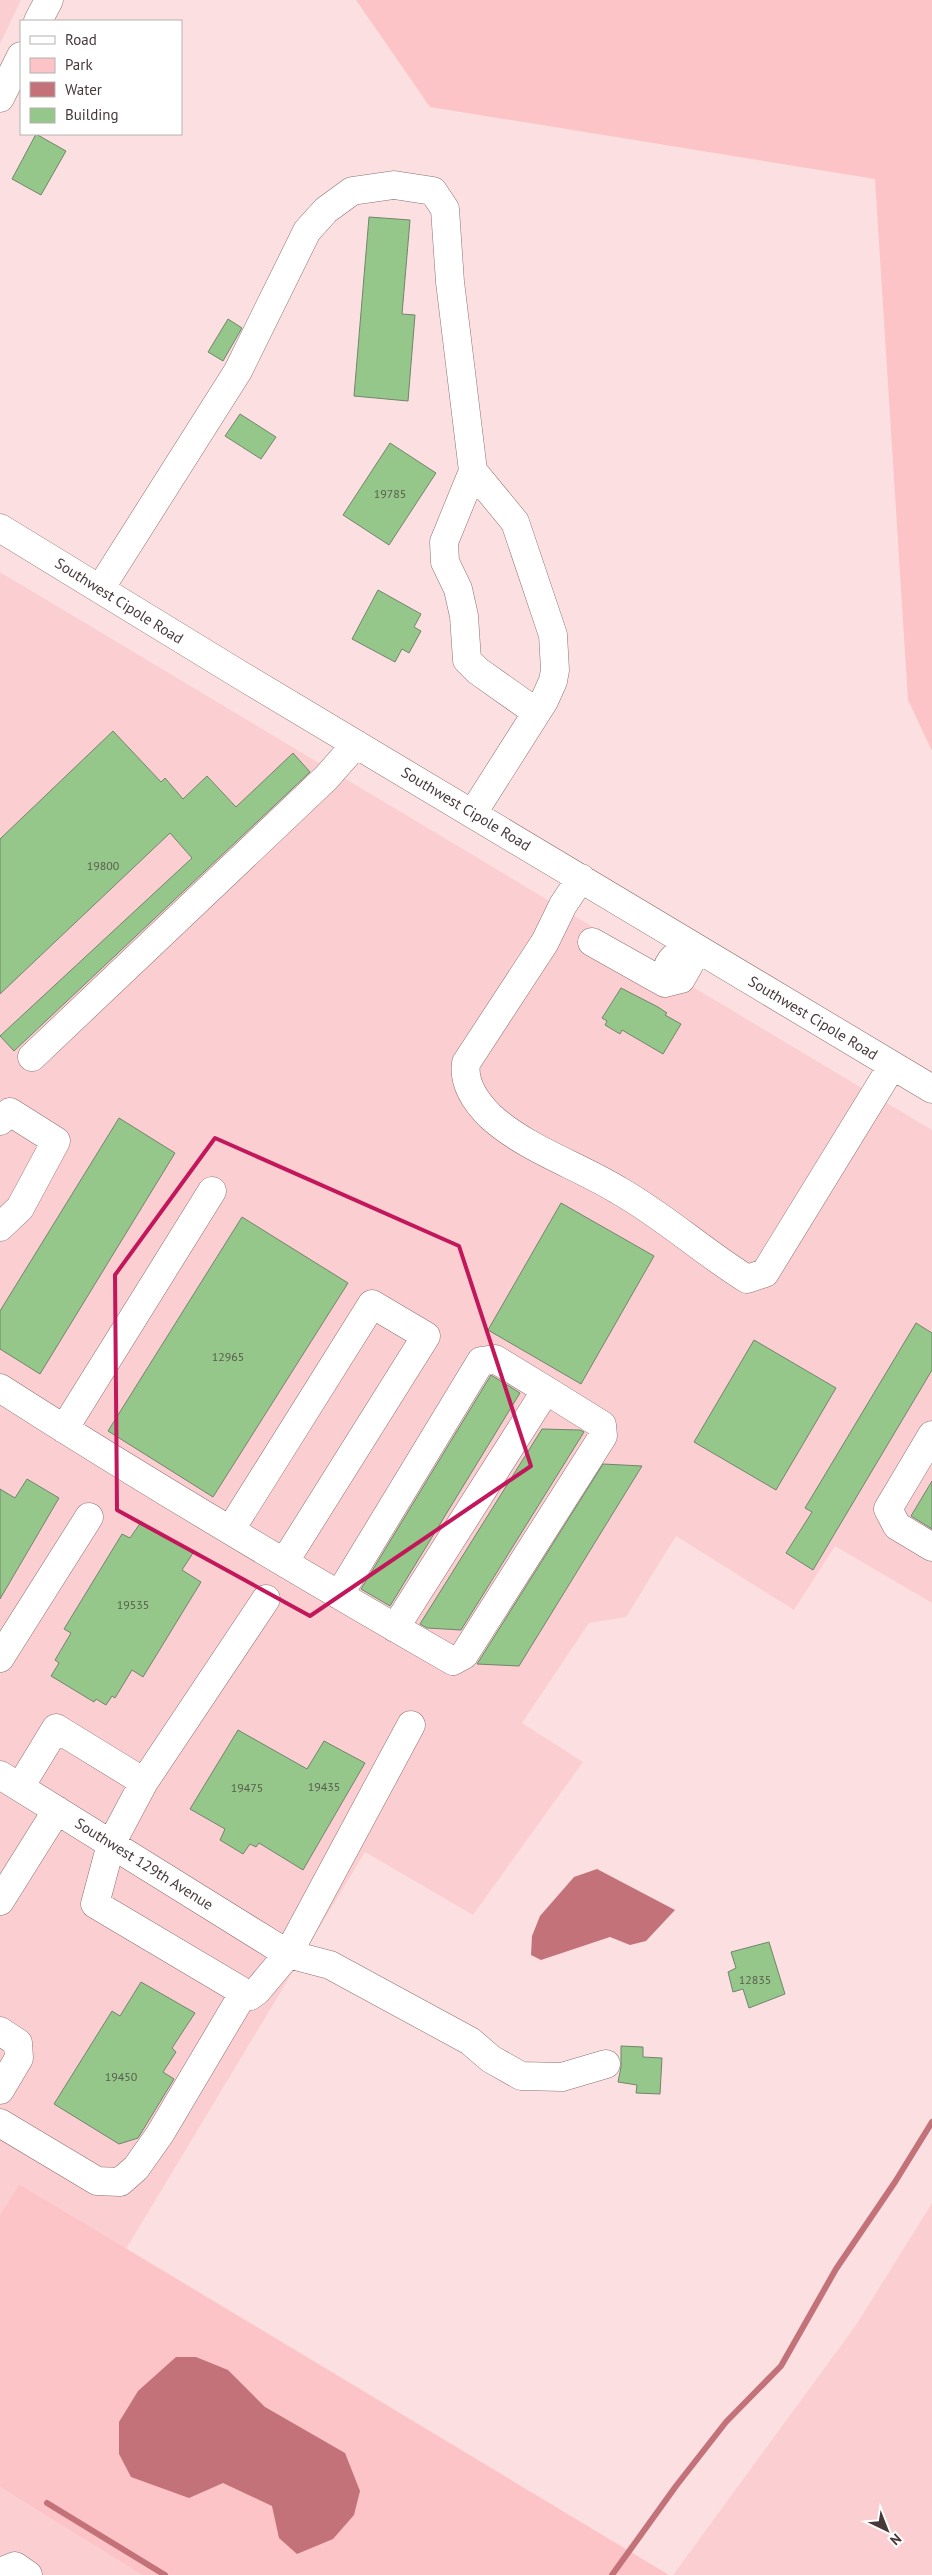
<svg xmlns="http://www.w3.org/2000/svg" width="932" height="2575" viewBox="0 0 932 2575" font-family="'PT Sans',sans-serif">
	<rect width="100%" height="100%" fill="#fce0e1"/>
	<!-- built -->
	<path fill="#fbcfd1" d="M0 0H21L0 44Z
		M0 572 932 1130V1603L835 1546 794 1610 676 1536 626 1617 589 1623 522 1723 583 1762 473 1915 365 1852 126 2249 19 2184 0 2215Z
		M932 2203V2575H673L856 2325Z
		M0 2487 142 2575H0Z"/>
	<!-- green -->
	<path fill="#fdc4c7" d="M356 0H932V751L908 700 875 179 430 107Z
		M19 2184 669 2575H142L0 2487V2215Z"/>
	<!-- water -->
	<path fill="#c27278" d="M597 1869 675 1910 646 1941 630 1945 610 1937 541 1960 531 1955 532 1936 540 1916 574 1877Z
		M176 2357H196L228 2370 265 2407 345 2453 360 2491 354 2515 333 2539 297 2554 279 2538 272 2506 223 2483 189 2498 131 2477 119 2454V2422L138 2391Z"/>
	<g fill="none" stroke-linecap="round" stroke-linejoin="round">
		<!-- stream -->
		<path stroke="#c27278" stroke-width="6" d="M47 2503 165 2575
			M612 2575 676 2486 726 2422 781 2366 836 2269 895 2182 932 2122"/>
	</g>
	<!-- building -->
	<path fill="#94c789" stroke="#72846e" d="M36 134 66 151 41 195 12 179Z
		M369 217 410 220 402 314 415 315 408 401 354 396Z
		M228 319 242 328 223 361 208 352Z
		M240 414 276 437 261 459 225 436Z
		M390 443 436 473 389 545 343 515Z
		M378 590 421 614 414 627 421 631 409 653 402 649 395 662 352 639Z
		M113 731 161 782 165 778 183 799 207 776 236 807 293 753 310 772 14 1051 0 1036 192 858 170 833 0 994V839Z
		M621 988 658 1007 667 1013 665 1015 681 1024 663 1054 622 1030 620 1034 605 1025 607 1021 602 1018Z
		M119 1118 175 1153 40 1374 0 1349V1311Z
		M561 1203 654 1256 581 1384 488 1330Z
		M242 1217 348 1283 213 1497 108 1431Z
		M916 1323 932 1333V1370L813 1570 786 1553 812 1512 805 1508Z
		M754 1340 836 1388 776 1490 694 1442Z
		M491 1375 520 1393 390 1606 361 1589Z
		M542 1429 580 1430 584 1432 461 1630 427 1628 420 1624Z
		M603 1464 642 1466 519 1666 477 1664Z
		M27 1479 59 1498 0 1599V1489L15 1498Z
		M932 1481V1529L911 1516Z
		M141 1522 193 1553 182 1570 201 1582 143 1677 132 1670 115 1698 112 1696 106 1705 96 1699 94 1702 51 1676 59 1663 55 1660 71 1633 64 1629 122 1534 130 1538Z
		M238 1730 307 1769 324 1741 365 1763 303 1870 259 1843 256 1847 250 1844 243 1854 220 1840 225 1829 190 1809Z
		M769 1942 785 1994 749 2008 743 1989 733 1992 728 1972 736 1968 731 1952Z
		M141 1982 195 2013 172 2048 176 2052 163 2072 174 2079 138 2138 119 2144 54 2104 112 2011 120 2016Z
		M621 2046 643 2047V2057L662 2058 660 2094 636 2093 637 2085 618 2082 621 2067Z"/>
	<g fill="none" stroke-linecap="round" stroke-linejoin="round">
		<!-- minor casing -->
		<g stroke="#8e7071" stroke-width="29">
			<path id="minor" d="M38 21 49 0
				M0 98 21 56
				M473 471 444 542 445 562 458 589 464 616 467 660 478 671 536 712
				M0 528 242 676 932 1089
				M100 589 238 371 307 231 326 210 352 191 394 185 433 191 445 209 450 282 473 471 515 522 553 635 555 670 553 681 544 701 473 813
				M581 878 563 905 545 942 466 1063C463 1083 476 1102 490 1116 526 1149 577 1165 618 1190 664 1216 702 1251 747 1279L765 1273 892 1066
				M592 942 665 983
				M691 945 689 965 681 979 665 983C665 961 674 956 691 945Z
				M32 1057 326 778 356 744
				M0 1121 10 1112 56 1141 20 1208 0 1227
				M0 1388C148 1483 300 1573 453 1661L464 1655 603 1436 602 1425 549 1392 541 1398 395 1628
				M64 1429 212 1191
				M932 1435 888 1509 897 1526 932 1547
				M231 1529 372 1304 426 1336 285 1561
				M339 1595 481 1361 495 1359 549 1392
				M0 1658 89 1517
				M0 1775 288 1954 330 1965 470 2041 491 2059 521 2076 562 2077 606 2064
				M144 1782 266 1599
				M20 1787 56 1728 144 1782 111 1844 95 1904 250 1996 257 1991 288 1954 411 1725
				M0 1901 57 1810
				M0 2031 18 2043 19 2058 0 2090
				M0 2123 97 2181 120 2182 136 2168 160 2134 243 1994
				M0 2572 15 2566 28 2575"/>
		</g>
		<!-- minor -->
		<use href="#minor" stroke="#fff" stroke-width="28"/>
	</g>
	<!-- marked area -->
	<path fill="none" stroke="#c2185b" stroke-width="4" stroke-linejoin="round" d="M215 1138 459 1246 531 1466 310 1616 117 1510 115 1275Z"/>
	<g text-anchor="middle" stroke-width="4" stroke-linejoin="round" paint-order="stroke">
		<!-- number labels -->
		<g font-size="12" fill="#5a5c4e">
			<text x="390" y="498">19785</text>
			<text x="103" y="870">19800</text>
			<text x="228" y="1361">12965</text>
			<text x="133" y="1609">19535</text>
			<text x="324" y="1791">19435</text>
			<text x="247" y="1792">19475</text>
			<text x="755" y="1984">12835</text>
			<text x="121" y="2081">19450</text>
		</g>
		<!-- street labels -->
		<g font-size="15" fill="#47393a" stroke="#fff">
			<text transform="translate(119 601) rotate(32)" y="5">Southwest Cipole Road</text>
			<text transform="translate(466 809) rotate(31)" y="5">Southwest Cipole Road</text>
			<text transform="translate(813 1018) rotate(31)" y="5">Southwest Cipole Road</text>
			<text transform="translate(144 1864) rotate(32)" y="5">Southwest 129th Avenue</text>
		</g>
	</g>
	<!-- legend -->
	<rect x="20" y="20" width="162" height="115" fill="#ffffff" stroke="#b5b0b0"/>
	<rect x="30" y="36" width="25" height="8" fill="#ffffff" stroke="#b5b0b0"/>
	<text x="65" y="45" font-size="15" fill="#47393a">Road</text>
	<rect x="30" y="58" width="25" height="15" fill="#fdc4c7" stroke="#b5b0b0"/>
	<text x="65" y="70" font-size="15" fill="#47393a">Park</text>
	<rect x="30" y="82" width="25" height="15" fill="#c27278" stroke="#b5b0b0"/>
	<text x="65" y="95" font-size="15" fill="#47393a">Water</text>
	<rect x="30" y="108" width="25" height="15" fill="#94c789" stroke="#b5b0b0"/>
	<text x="65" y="120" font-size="15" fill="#47393a">Building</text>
	<!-- north arrow -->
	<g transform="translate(887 2530) rotate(137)" stroke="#ffffff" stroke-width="4" paint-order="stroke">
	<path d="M0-4L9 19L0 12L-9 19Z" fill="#47393a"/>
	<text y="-8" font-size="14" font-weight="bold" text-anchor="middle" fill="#47393a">N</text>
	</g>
</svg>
